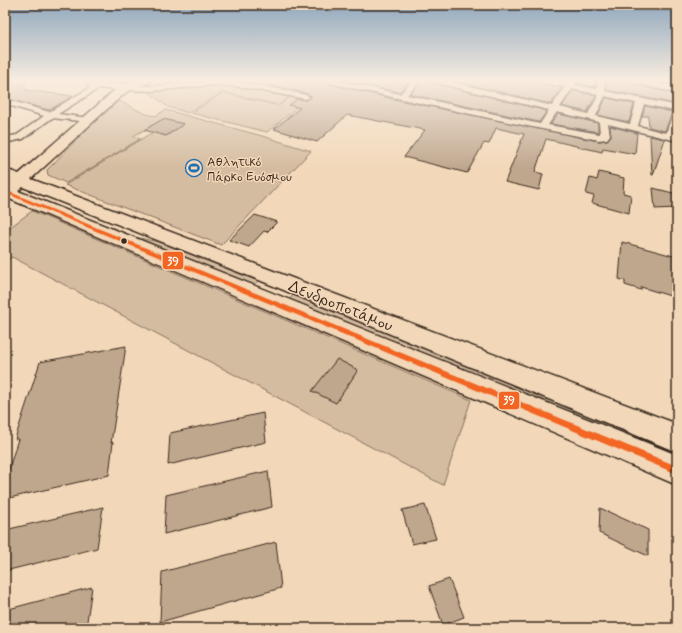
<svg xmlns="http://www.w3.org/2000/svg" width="682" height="633" viewBox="0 0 682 633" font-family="Mynerve,sans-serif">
	<rect width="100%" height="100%" fill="#f2d8b9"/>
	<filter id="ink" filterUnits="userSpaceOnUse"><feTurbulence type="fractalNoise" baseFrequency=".025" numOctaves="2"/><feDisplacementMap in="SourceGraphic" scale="8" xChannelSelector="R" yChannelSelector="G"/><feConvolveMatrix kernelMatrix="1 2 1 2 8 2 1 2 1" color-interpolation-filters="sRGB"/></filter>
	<g filter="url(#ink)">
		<!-- green -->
		<path fill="#d4bca0" stroke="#88735f" d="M224 83 292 94 278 106 293 95 309 98 267 132 191 113 223 93 277 105 223 92 188 113 168 107 146 90Z
			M119 101 146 114 155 116 166 110 262 136 311 151 221 245 65 185 153 132 144 130 133 136 140 139 66 183 48 175 47 170 91 125Z
			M32 211 471 400 443 485 12 257 7 260H5V231Z
			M130 236 159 242 258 281 253 286Z
			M293 295 677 451V459L289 300Z"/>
		<!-- building -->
		<path fill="#bfa78e" stroke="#3b2a1e" d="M9 80H25V90L73 96 49 110 5 98Z
			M270 80H320L325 83 393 99 599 141 607 140 611 136 610 126 637 133 635 154 603 148 602 152 546 139 535 172 543 174 539 190 505 182 524 134 496 128 489 144 484 143 467 173 404 157 425 130 347 115 317 142 274 129 300 108 289 105 297 99 307 100 311 96 305 93 270 85Z
			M340 80H411L399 92Z
			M422 80H431L433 83 547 111 539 122 410 94Z
			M449 80H538L540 83 562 88 551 104Z
			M579 80H596V87L577 84Z
			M606 80H628L630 83 675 94 672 103 606 90Z
			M573 91 596 95 587 112 562 106Z
			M606 98 634 104 629 122 598 115Z
			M645 106 672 112 665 131 649 127 648 116H642Z
			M558 114 598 123V132L551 124Z
			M163 119 184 124 166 136 144 130Z
			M650 136 665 139 653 175H652Z
			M599 172 624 178 623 193 631 195 629 213 592 203 594 196 586 194 590 178 597 180Z
			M653 188 677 194V208L655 209Z
			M255 215 277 222 267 232 264 231 249 247 229 240Z
			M622 242 677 257V298L641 287V290L625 285V281L619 279Z
			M126 346 111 443 113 442 109 475 5 499V482L18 439H15L40 362Z
			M337 359 358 370 336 403 312 391Z
			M263 413 266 442 168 465 170 433Z
			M268 471 272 507 164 534 166 495Z
			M425 505 436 539 412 544 402 510Z
			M103 507 97 548 5 571V530Z
			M600 508 648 530V556L599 533Z
			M276 542 281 588 160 622 162 572Z
			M449 579 464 617 443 625 429 586Z
			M92 587 86 628H5V610Z"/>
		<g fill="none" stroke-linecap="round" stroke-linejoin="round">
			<!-- street casing -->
			<g stroke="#3b2a1e" stroke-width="3">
				<path id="street" d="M321 80H334L400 94 413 80H421L407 95 540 124 549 110 433 82 432 80H444L552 106 565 87 540 82 539 80H552L568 83 570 80H578L575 85 597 89V80H605V91L677 106V127L675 135H677V141L608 124 610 135 607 139 599 140C507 123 416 102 325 82ZM572 89 597 94V98L588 114 560 107ZM605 96 636 103 630 124 596 116ZM644 104 674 111 666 133 638 126ZM557 112 599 122 600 134 548 125Z
					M213 81C245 81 275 88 306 95L310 97 306 99 235 86 213 85 152 91 127 90 123 88 127 86H152Z
					M91 87H94L98 89 58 114 89 118 90 120 89 122 52 118 23 139 5 143V137L17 135 44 116 5 104V99L49 112Z"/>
			</g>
			<!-- secondary casing -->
			<g stroke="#3b2a1e" stroke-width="3">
				<path id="secondary" d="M137 80H152L150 82 128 91 117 100 31 179 677 424V452L269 284 23 187 18 191 677 455V485L5 197V186L10 181 5 179V169L19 174 115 90 89 87 87 85 89 83 125 84Z
					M629 80H647L677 87V93L630 82Z"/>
			</g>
			<!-- street -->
			<use href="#street" fill="#f2d8b9" fill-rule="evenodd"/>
			<!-- secondary -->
			<use href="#secondary" fill="#f2d8b9" fill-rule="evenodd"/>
			<!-- bus-1 casing -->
			<g stroke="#f2d8b9" stroke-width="3">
				<path id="bus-1" d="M5 190 677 466V474L5 193Z"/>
			</g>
			<!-- bus-1 -->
			<use href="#bus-1" fill="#f26522" fill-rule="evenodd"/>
		</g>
	</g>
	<!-- sky -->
	<linearGradient id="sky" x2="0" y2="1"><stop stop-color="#8fa7bd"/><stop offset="0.48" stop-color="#f9ede0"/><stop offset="1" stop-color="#f9ede0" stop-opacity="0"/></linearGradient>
	<rect width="682" height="168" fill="url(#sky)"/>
	<!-- icons -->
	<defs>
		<g id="stadium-ring" transform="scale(0.9)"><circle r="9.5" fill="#f2d8b9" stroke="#1f6fb2" stroke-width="1.5"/><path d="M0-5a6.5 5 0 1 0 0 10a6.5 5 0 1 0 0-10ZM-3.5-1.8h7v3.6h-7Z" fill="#1f6fb2"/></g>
	</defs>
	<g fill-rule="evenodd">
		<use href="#stadium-ring" x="194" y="168"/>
	</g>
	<!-- markers -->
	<circle fill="#3b2a1e" stroke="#f2d8b9" stroke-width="1.5" cx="124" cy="241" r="3.5"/>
	<g text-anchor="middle" stroke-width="3" stroke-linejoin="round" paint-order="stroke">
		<!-- far-poi labels -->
		<g font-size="13" fill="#3b2a1e" stroke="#f2d8b9" text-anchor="start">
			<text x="207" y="166">Αθλητικό<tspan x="207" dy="15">Πάρκο Ευόσμου</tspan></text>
		</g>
		<!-- street labels -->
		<g font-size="16" fill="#3b2a1e" stroke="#f2d8b9">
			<text transform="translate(341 305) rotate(22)" y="6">Δενδροποτάμου</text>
		</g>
	</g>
	<g stroke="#f2d8b9" stroke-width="1.5">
		<rect x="162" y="251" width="22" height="19" rx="4" fill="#f26522"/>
		<rect x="498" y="391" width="22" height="19" rx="4" fill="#f26522"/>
	</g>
	<g font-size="11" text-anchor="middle" font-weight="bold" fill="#fff">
		<text x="173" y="265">39</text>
		<text x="509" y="404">39</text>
	</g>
	<!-- margin -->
	<rect width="682" height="633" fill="none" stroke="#f2d8b9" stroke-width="20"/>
	<rect x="10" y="10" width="662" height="613" fill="none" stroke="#3b2a1e" stroke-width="1.5" filter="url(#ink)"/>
</svg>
